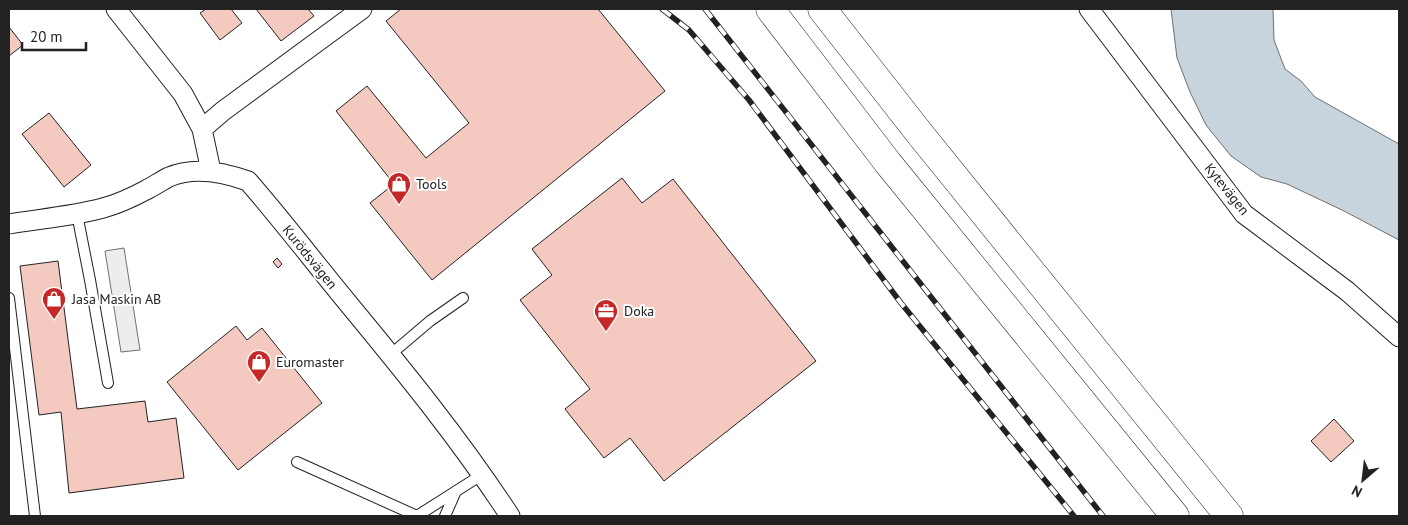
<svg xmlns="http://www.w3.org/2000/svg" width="1408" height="525" viewBox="0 0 1408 525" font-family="'PT Sans',sans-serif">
	<rect width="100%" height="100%" fill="#fff"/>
	<!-- parking -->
	<path fill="#ededed" stroke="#6f6f6f" d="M124 248 140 350 121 352 105 251Z"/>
	<!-- water -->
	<path fill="#c7d3dd" stroke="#6f6f6f" d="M1171 9H1273L1274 40 1285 69 1301 81 1315 97 1399 144V240L1344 211 1287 184 1261 177 1231 156 1206 125 1190 92 1177 58Z"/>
	<!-- building -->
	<path fill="#f3c9c0" stroke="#222" d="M206 9H231L242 23 220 40 200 13Z
		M256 9H308L314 16 281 41Z
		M401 9H598L665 91 432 280 370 203 394 184 336 111 367 86 426 158 469 123 386 21Z
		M9 27 23 45 9 56Z
		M49 113 91 165 64 187 22 134Z
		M622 178 642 203 673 179 816 361 664 481 630 438 604 458 565 409 590 389 520 300 552 275 532 249Z
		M277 258 282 264 278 268 273 262Z
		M58 261 77 409 145 401 148 422 176 418 184 478 69 493 61 412 39 415 20 266Z
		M236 326 247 340 262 328 322 403 238 470 167 382Z
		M1334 419 1354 441 1331 462 1311 441Z"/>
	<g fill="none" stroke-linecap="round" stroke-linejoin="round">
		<!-- service casing -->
		<g stroke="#222" stroke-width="12">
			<path id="service" d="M77 214 90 280 108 383
				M9 298 35 516
				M390 355 430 321 463 298
				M297 462 417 516
				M417 516 483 474
				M445 516 456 491"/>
		</g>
		<!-- minor casing -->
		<g stroke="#222" stroke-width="21">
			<path id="minor" d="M116 9 183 94 202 129 211 171
				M1089 9 1244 214 1347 291 1399 337
				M202 129 223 111 362 9
				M9 224C40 219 73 216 103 208 118 204 133 197 146 190 154 186 161 181 169 177 194 166 223 172 248 181 282 220 314 262 347 302 404 371 461 441 510 516"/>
		</g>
		<!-- motorway casing -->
		<g stroke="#222" stroke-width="29">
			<path id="motorway" d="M770 9 888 163 1175 516
				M822 9 920 134 1229 516"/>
		</g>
		<!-- service -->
		<use href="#service" stroke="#fff" stroke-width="10"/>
		<!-- minor -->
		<use href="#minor" stroke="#fff" stroke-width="19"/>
		<!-- motorway -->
		<use href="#motorway" stroke="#fff" stroke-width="28"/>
		<!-- rail casing -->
		<g stroke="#222" stroke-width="5.5">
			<path id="rail" d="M662 9 689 30 749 100 901 303 1074 516
				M705 9 1103 516"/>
		</g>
		<!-- rail -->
		<use href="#rail" stroke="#fff" stroke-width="4" stroke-dasharray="11" stroke-linecap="butt"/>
	</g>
	<!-- icons -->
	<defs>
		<g id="shop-pin" transform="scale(1.25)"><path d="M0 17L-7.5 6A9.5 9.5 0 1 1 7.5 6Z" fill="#c62828" stroke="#fff"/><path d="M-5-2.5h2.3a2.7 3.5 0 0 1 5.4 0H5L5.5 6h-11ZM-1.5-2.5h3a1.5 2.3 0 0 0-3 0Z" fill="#fff"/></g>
		<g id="office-pin" transform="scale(1.25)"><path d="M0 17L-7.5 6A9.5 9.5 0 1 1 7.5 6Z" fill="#c62828" stroke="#fff"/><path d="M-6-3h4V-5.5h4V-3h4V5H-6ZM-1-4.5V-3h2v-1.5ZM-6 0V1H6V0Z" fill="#fff"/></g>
	</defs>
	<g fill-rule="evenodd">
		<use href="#shop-pin" x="399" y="184"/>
		<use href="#shop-pin" x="54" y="299"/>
		<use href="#office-pin" x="606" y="311"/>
		<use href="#shop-pin" x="259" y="362"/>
	</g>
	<g text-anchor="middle" stroke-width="4" stroke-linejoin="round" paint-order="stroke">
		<!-- poi labels -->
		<g font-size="14" fill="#222" stroke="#fff" text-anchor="start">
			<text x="416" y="189">Tools</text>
			<text x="72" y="304">Jasa Maskin AB</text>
			<text x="624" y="316">Doka</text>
			<text x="276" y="367">Euromaster</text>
		</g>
		<!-- street labels -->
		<g font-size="14" fill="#222" stroke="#fff">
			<text transform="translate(1227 189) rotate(51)" y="5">Kytevägen</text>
			<text transform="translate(310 257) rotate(51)" y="5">Kurödsvägen</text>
		</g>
	</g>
	<!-- border -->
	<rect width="1408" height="525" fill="none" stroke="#222222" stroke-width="20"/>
	<!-- north arrow -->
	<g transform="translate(1363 480) rotate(208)" stroke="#ffffff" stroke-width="4" paint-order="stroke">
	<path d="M0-4L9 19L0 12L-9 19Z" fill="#222222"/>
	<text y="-8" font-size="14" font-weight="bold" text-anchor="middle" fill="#222222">N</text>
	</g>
	<!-- scale -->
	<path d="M22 42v8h64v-8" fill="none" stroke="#222222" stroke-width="2.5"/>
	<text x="30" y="42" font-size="15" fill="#222222" stroke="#ffffff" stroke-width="4" paint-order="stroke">20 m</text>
</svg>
